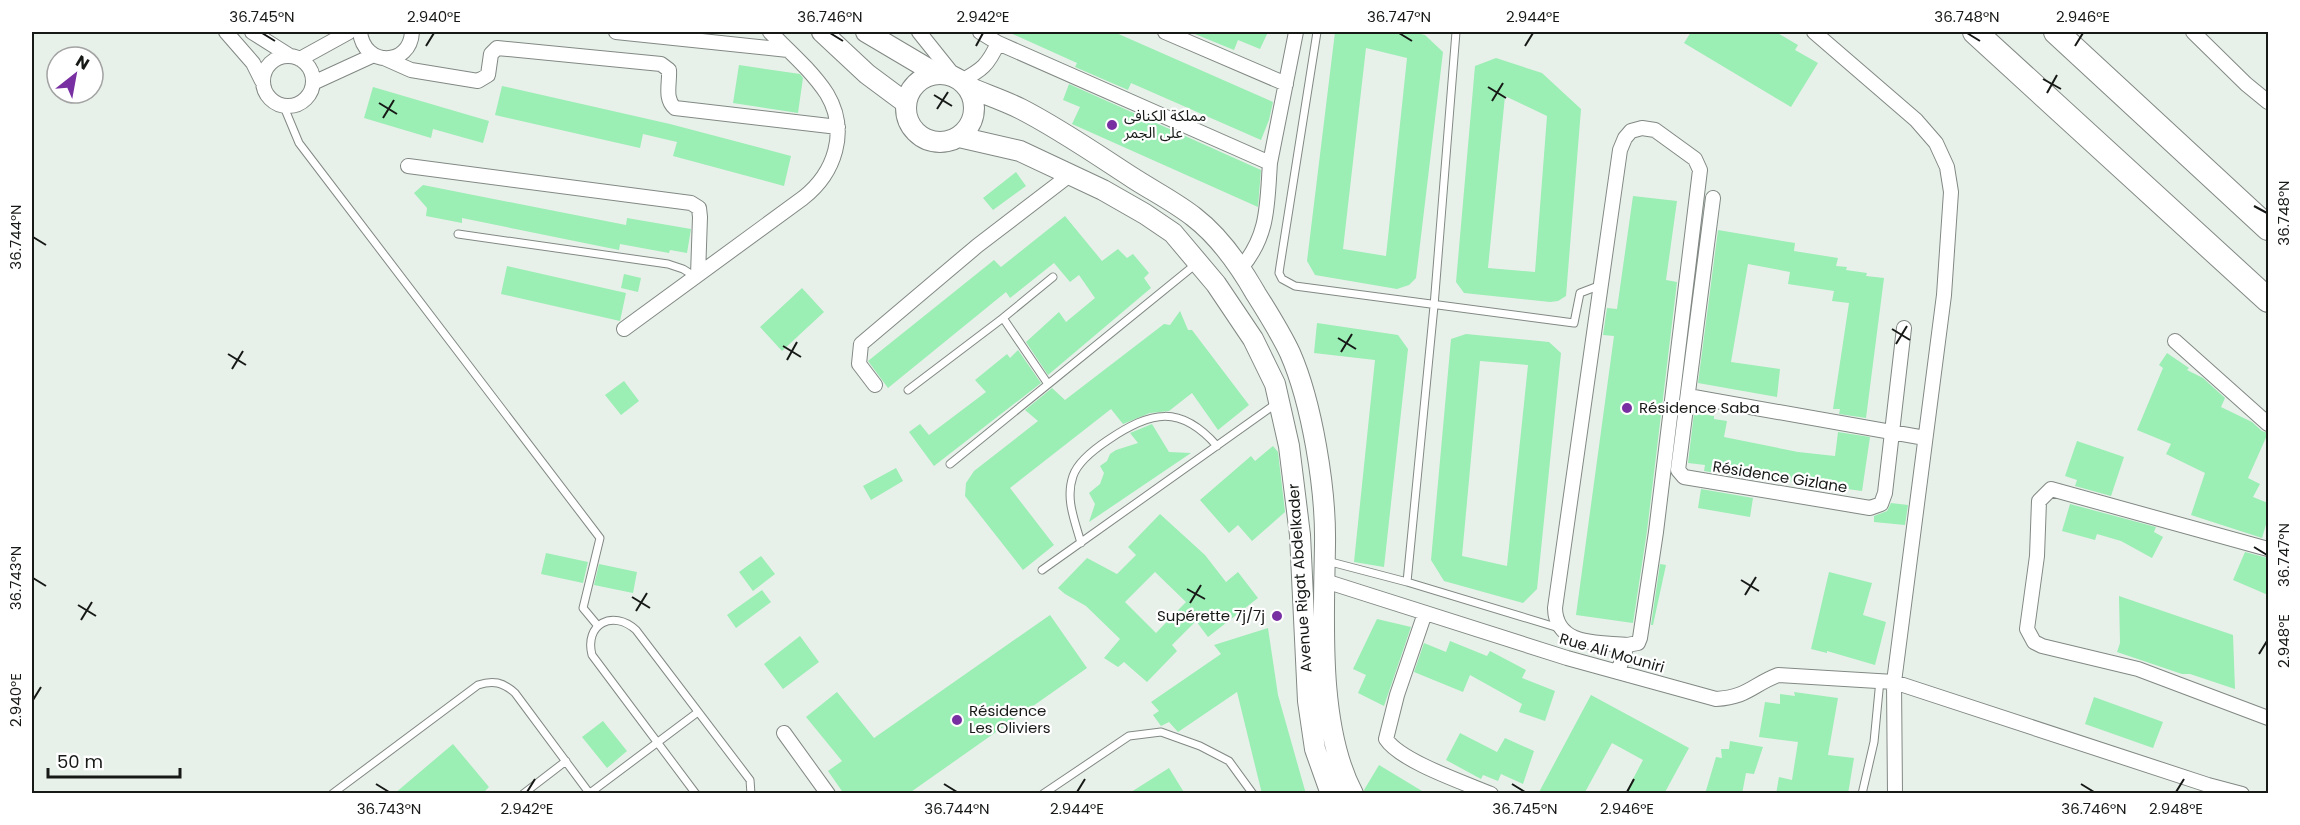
<svg xmlns="http://www.w3.org/2000/svg" width="2300" height="825" viewBox="0 0 2300 825" font-family="Poppins,'Noto Sans Arabic',sans-serif">
	<rect width="100%" height="100%" fill="#e8f0ea"/>
	<!-- building -->
	<path fill="#9beeb4" fill-rule="evenodd" d="M1008 32H1114L1273 102 1269 120 1261 140 1131 83 1128 90 1075 67 1077 63Z
		M1190 32H1268L1260 49 1238 40 1234 50Z
		M1335 32H1412L1425 35 1443 52 1416 278 1409 285 1397 289 1315 275 1307 261ZM1366 48 1407 58 1386 256 1343 249Z
		M1691 32H1776L1798 45 1795 50 1818 63 1791 107 1684 43Z
		M1496 58 1542 73 1581 109 1566 296 1558 301 1550 302 1464 293 1456 282 1475 66ZM1505 96 1547 116 1535 272 1488 268Z
		M739 65 800 74 803 78 798 113 733 103Z
		M1069 84 1261 170 1258 207 1072 124 1080 107 1063 100Z
		M502 86 670 124 791 156 784 186 673 156 677 142 643 134 640 148 495 115Z
		M373 87 489 121 483 143 433 129 431 138 364 118Z
		M1016 172 1026 186 993 210 983 198Z
		M423 185 626 225 627 218 691 229 687 253 670 250 669 253 620 244 619 250 462 218V223L426 216 427 208 414 193Z
		M1633 196 1677 201 1666 280 1677 282 1647 531 1633 623 1576 615 1614 336 1603 335 1607 308 1617 309Z
		M1065 216 1102 261 1118 249 1127 258 1133 254 1149 273 1144 278 1151 288 1048 375 1026 342 1059 312 1066 322 1095 298 1079 275 1070 282 1054 263 1010 298 1006 292 888 388 868 361 994 260 1001 267Z
		M1718 230 1795 243 1794 251 1838 258 1836 266 1847 267 1846 270 1867 273 1866 276 1884 278 1866 418 1839 414 1840 409H1833L1849 303 1832 301 1834 291 1788 284 1790 272 1748 264 1731 362 1780 369 1777 397 1698 383Z
		M507 266 626 293 620 321 501 294Z
		M624 274 641 278 638 292 621 288Z
		M802 288 824 312 782 351 760 327Z
		M1180 311 1188 330H1192L1249 405 1218 430 1192 393 1169 411 1150 413 1123 424 1111 409 1010 488 1054 545 1023 570 965 496 966 483 974 471 1038 421 1025 410 1052 388 1065 400 1164 324 1170 325Z
		M1317 323 1398 335 1408 349 1384 567 1354 562 1375 360 1314 353Z
		M1466 334 1549 342 1561 353 1537 589 1523 603 1444 581 1431 560 1451 339ZM1480 361 1528 365 1507 566 1462 556Z
		M1018 350 1041 383 934 466 909 432 920 424 929 435 986 392 975 380 1007 354 1010 358Z
		M2167 353 2189 368 2187 370 2203 378 2225 398 2221 407 2252 422 2262 431 2268 433 2248 478 2260 484 2253 497 2268 503V518L2262 538 2191 515 2205 473 2166 454 2171 444 2137 430 2163 368 2159 365Z
		M624 381 639 401 621 415 605 395Z
		M1694 413 1714 416V419L1727 421 1724 437 1798 452 1835 456 1838 432 1870 437 1862 491 1757 477 1756 480 1704 471 1705 465 1688 463Z
		M1152 424 1169 452 1191 453 1089 522 1095 504 1089 493 1100 484 1104 473 1100 466 1107 461 1110 454 1116 450 1138 443 1130 433Z
		M2077 441 2124 457 2111 496 2075 486 2077 480 2065 476Z
		M1273 446 1278 452 1285 512 1252 541 1238 525 1229 533 1200 500 1251 456 1255 461Z
		M896 468 903 481 871 500 863 486Z
		M1701 489 1753 498 1750 517 1698 508Z
		M1891 503 1908 505 1905 525 1874 522V516L1887 511Z
		M2070 504 2156 527 2154 532 2163 537 2152 558 2121 541 2097 534 2095 540 2062 531Z
		M1160 514 1205 555 1226 582 1238 572 1258 598 1208 637 1196 621 1172 645 1177 651 1147 682 1124 662 1118 667 1104 658 1120 639 1086 606 1065 594 1058 588 1087 558 1117 574 1136 555 1128 547ZM1155 572 1186 602 1156 633 1125 602Z
		M2245 552 2268 558V595L2233 580Z
		M546 553 588 562 583 583 541 574Z
		M761 556 775 574 753 591 739 572Z
		M599 564 637 572 633 593 594 585Z
		M1660 564 1666 565 1653 625H1651Z
		M1829 572 1872 583 1863 615 1886 622 1875 665 1827 651V653L1811 649Z
		M762 590 771 602 736 628 727 615Z
		M2119 596 2233 635 2235 689 2190 674H2182L2117 652 2120 643Z
		M1050 615 1087 668 908 794H844L828 771 842 761 806 717 837 692 874 738Z
		M1377 619 1411 627 1384 706 1358 693 1366 675 1353 669Z
		M1268 628 1278 695 1306 794H1262L1237 692 1178 732 1169 722 1161 726 1153 715 1159 711 1151 702 1221 654 1214 645Z
		M800 636 819 662 783 689 764 664Z
		M1450 641 1487 656 1490 651 1526 670 1522 678 1555 691 1545 721 1519 712 1522 704 1470 675 1463 692 1414 672 1424 643 1446 652Z
		M1794 692 1838 698 1828 755 1854 758 1848 794H1776L1779 777 1792 780 1798 742 1759 737 1765 702 1780 704V694L1795 696Z
		M1591 695 1689 748 1664 794H1625L1643 760 1612 743 1584 794H1538Z
		M2094 697 2163 722 2153 748 2085 724Z
		M603 721 627 751 607 768 582 737Z
		M1460 733 1497 752 1505 738 1534 751 1523 784 1501 774 1498 781 1483 775 1481 779 1446 760Z
		M1730 741 1763 747 1754 774 1746 773 1742 794H1705L1716 757 1722 758 1721 749H1729Z
		M453 744 489 787 482 794H394Z
		M1379 765 1427 794H1365L1364 790Z
		M1169 768 1185 794H1128Z"/>
	<g fill="none" stroke-linecap="round" stroke-linejoin="round">
		<!-- lane casing -->
		<g stroke="#828984" stroke-width="9">
			<path id="lane" d="M1317 32 1280 266 1279 273 1282 279 1295 286 1574 323 1580 293 1601 285
				M284 107 299 143 600 538 583 608 598 626
				M458 234 668 264 683 269 696 277
				M1048 384 1003 318 1053 277
				M908 390 1003 318
				M950 464 1196 264
				M1081 543C1075 521 1065 499 1073 476 1078 461 1096 448 1108 440 1151 411 1180 404 1217 446
				M1327 561 1407 582 1559 628
				M1042 570 1277 403
				M1407 582 1434 306 1456 32
				M590 793 698 712
				M332 794 478 685C493 680 503 682 515 693L590 794
				M523 794 566 761
				M696 794 592 655C584 624 613 609 636 630L750 780 751 794
				M1043 794 1129 736 1161 732 1200 746 1229 761 1253 794
				M1862 794 1874 742 1880 680"/>
		</g>
		<!-- street casing -->
		<g stroke="#828984" stroke-width="16">
			<path id="street" d="M226 32 253 63 262 81
				M252 32 290 56
				M360 32C364 67 410 67 412 32
				M616 32 788 50
				M919 32 955 77
				M980 32 998 43 1270 163 1296 32
				M1165 32 1286 84
				M1814 32 1916 120 1936 143 1947 167 1951 192 1944 295 1894 682 1895 794
				M2193 32 2246 84 2268 102
				M263 81a25 25 0 1 1 50 0a25 25 0 1 1-50 0Z
				M384 58 411 70 478 81 488 75 491 54 497 48 661 64 669 70C670 83 664 99 675 108L838 127
				M300 59 349 32
				M961 81C982 70 988 65 998 43
				M313 83 374 55
				M408 166 691 203 699 208 700 217 698 275
				M1713 198 1678 470 1684 477 1870 508 1881 504 1885 493 1904 328
				M1241 268C1269 235 1267 204 1270 163
				M624 329 803 198C835 173 849 131 827 94 812 71 789 51 770 32
				M2175 341 2268 424
				M875 385 859 364 861 344 977 246 1071 174
				M1688 396 1925 438
				M2268 549 2051 489 2039 501 2037 556 2027 629 2034 642 2042 646 2138 669 2268 718
				M1325 581 1567 658 1716 699C1748 697 1752 685 1778 675L1894 682 2208 785 2242 794
				M1425 613 1397 695 1386 739C1400 761 1465 783 1491 794
				M1618 672 1627 645 1638 643 1640 638 1656 532 1700 170 1695 159 1655 130 1642 128 1631 131 1625 138 1620 150 1555 608C1556 647 1599 642 1627 645
				M784 733 828 794"/>
		</g>
		<!-- secondary casing -->
		<g stroke="#828984" stroke-width="22">
			<path id="secondary" d="M822 32 867 74 906 103
				M866 32 937 74
				M906 108a34 34 0 1 1 68 0a34 34 0 1 1-68 0Z
				M966 86C984 94 1003 100 1021 109 1060 129 1096 154 1133 178 1153 191 1175 202 1194 217 1220 237 1240 266 1256 294 1268 313 1280 332 1290 353 1312 403 1326 489 1325 544 1324 619 1317 726 1353 794
				M959 137 1020 151 1103 190 1145 214 1173 233 1216 284 1253 339 1275 384 1289 446 1300 535 1308 701 1315 749 1331 794"/>
		</g>
		<!-- highway casing -->
		<g stroke="#828984" stroke-width="26">
			<path id="highway" d="M1975 32 2268 300
				M2056 32 2268 228"/>
		</g>
		<!-- lane -->
		<use href="#lane" stroke="#fff" stroke-width="7"/>
		<!-- street -->
		<use href="#street" stroke="#fff" stroke-width="14"/>
		<!-- secondary -->
		<use href="#secondary" stroke="#fff" stroke-width="20"/>
		<!-- highway -->
		<use href="#highway" stroke="#fff" stroke-width="24"/>
	</g>
	<!-- ticks -->
	<path fill="none" stroke="#161916" stroke-width="2" d="M262 33 275 41M830 33 843 41M1399 33 1412 41M1967 33 1980 41M426 46 434 33M976 46 983 33M1525 46 1533 33M2075 46 2083 33M2043 79 2061 89M1488 87 1506 98M2047 93 2057 75M934 95 952 106M1492 101 1503 83M379 103 397 114M937 109 948 92M383 118 394 100M2254 206 2267 213M33 237 46 245M1892 329 1910 340M1338 338 1356 349M1896 344 1907 326M783 346 801 357M1341 352 1352 334M228 354 246 365M787 360 797 342M232 369 243 351M2254 547 2267 555M33 578 46 586M1741 580 1759 591M1187 589 1205 599M1745 595 1756 577M632 597 650 608M1190 603 1201 585M78 605 96 616M636 611 647 593M81 620 92 602M2259 654 2267 641M33 700 41 687M376 784 389 792M944 784 957 792M1512 784 1525 792M2081 784 2094 792M527 792 535 779M1077 792 1085 779M1627 792 1634 779M2176 792 2184 779"/>
	<!-- markers -->
	<g fill="#772fa2" stroke="#fff" stroke-width="2">
		<circle cx="1112" cy="125" r="6"/>
		<circle cx="1627" cy="408" r="6"/>
		<circle cx="1277" cy="616" r="6"/>
		<circle cx="957" cy="720" r="6"/>
	</g>
	<g text-anchor="middle" stroke-width="4.5" stroke-linejoin="round" paint-order="stroke">
		<!-- poi labels -->
		<g font-size="15" fill="#161916" stroke="#fff" text-anchor="start">
			<text x="1124" y="121">مملكة الكنافى<tspan x="1124" dy="17">على الجمر</tspan></text>
			<text x="1639" y="413">Résidence Saba</text>
			<text x="1265" y="621" text-anchor="end">Supérette 7j/7j</text>
			<text x="969" y="716">Résidence<tspan x="969" dy="17">Les Oliviers</tspan></text>
		</g>
		<!-- street labels -->
		<g font-size="15" fill="#161916" stroke="#fff">
			<text transform="translate(1780 477) rotate(9)" y="5">Résidence Gizlane</text>
			<text transform="translate(1300 578) rotate(-94)" y="5">Avenue Rigat Abdelkader</text>
			<text transform="translate(1612 653) rotate(16)" y="5">Rue Ali Mouniri</text>
		</g>
	</g>
	<!-- border -->
	<rect width="2300" height="825" fill="none" stroke="#ffffff" stroke-width="66"/>
	<!-- north arrow -->
	<g transform="translate(75 75) rotate(31)"><circle r="28" fill="#ffffff" stroke="#a2a3a2" stroke-width="1.5"/>
	<path d="M0-4.5L10 22L0 15L-10 22Z" fill="#772fa2"/>
	<text y="-9" font-size="16" font-weight="bold" text-anchor="middle" fill="#161916">N</text>
	</g>
	<!-- scale -->
	<path d="M48 768v9h132v-9" fill="none" stroke="#161916" stroke-width="3"/>
	<text x="57" y="768" font-size="18" fill="#161916" stroke="#ffffff" stroke-width="4.5" paint-order="stroke">50 m</text>
	<rect x="33" y="33" width="2234" height="759" fill="none" stroke="#161916" stroke-width="2"/>
	<g font-size="15" text-anchor="middle" fill="#161916">
		<text x="262" y="22">36.745°N</text>
		<text x="434" y="22">2.940°E</text>
		<text x="830" y="22">36.746°N</text>
		<text x="983" y="22">2.942°E</text>
		<text x="1399" y="22">36.747°N</text>
		<text x="1533" y="22">2.944°E</text>
		<text x="1967" y="22">36.748°N</text>
		<text x="2083" y="22">2.946°E</text>
		<text transform="translate(2284 213) rotate(-90)" y="5">36.748°N</text>
		<text transform="translate(16 237) rotate(-90)" y="5">36.744°N</text>
		<text transform="translate(2284 555) rotate(-90)" y="5">36.747°N</text>
		<text transform="translate(16 578) rotate(-90)" y="5">36.743°N</text>
		<text transform="translate(2284 641) rotate(-90)" y="5">2.948°E</text>
		<text transform="translate(16 700) rotate(-90)" y="5">2.940°E</text>
		<text x="389" y="814">36.743°N</text>
		<text x="527" y="814">2.942°E</text>
		<text x="957" y="814">36.744°N</text>
		<text x="1077" y="814">2.944°E</text>
		<text x="1525" y="814">36.745°N</text>
		<text x="1627" y="814">2.946°E</text>
		<text x="2094" y="814">36.746°N</text>
		<text x="2176" y="814">2.948°E</text>
	</g>
</svg>
